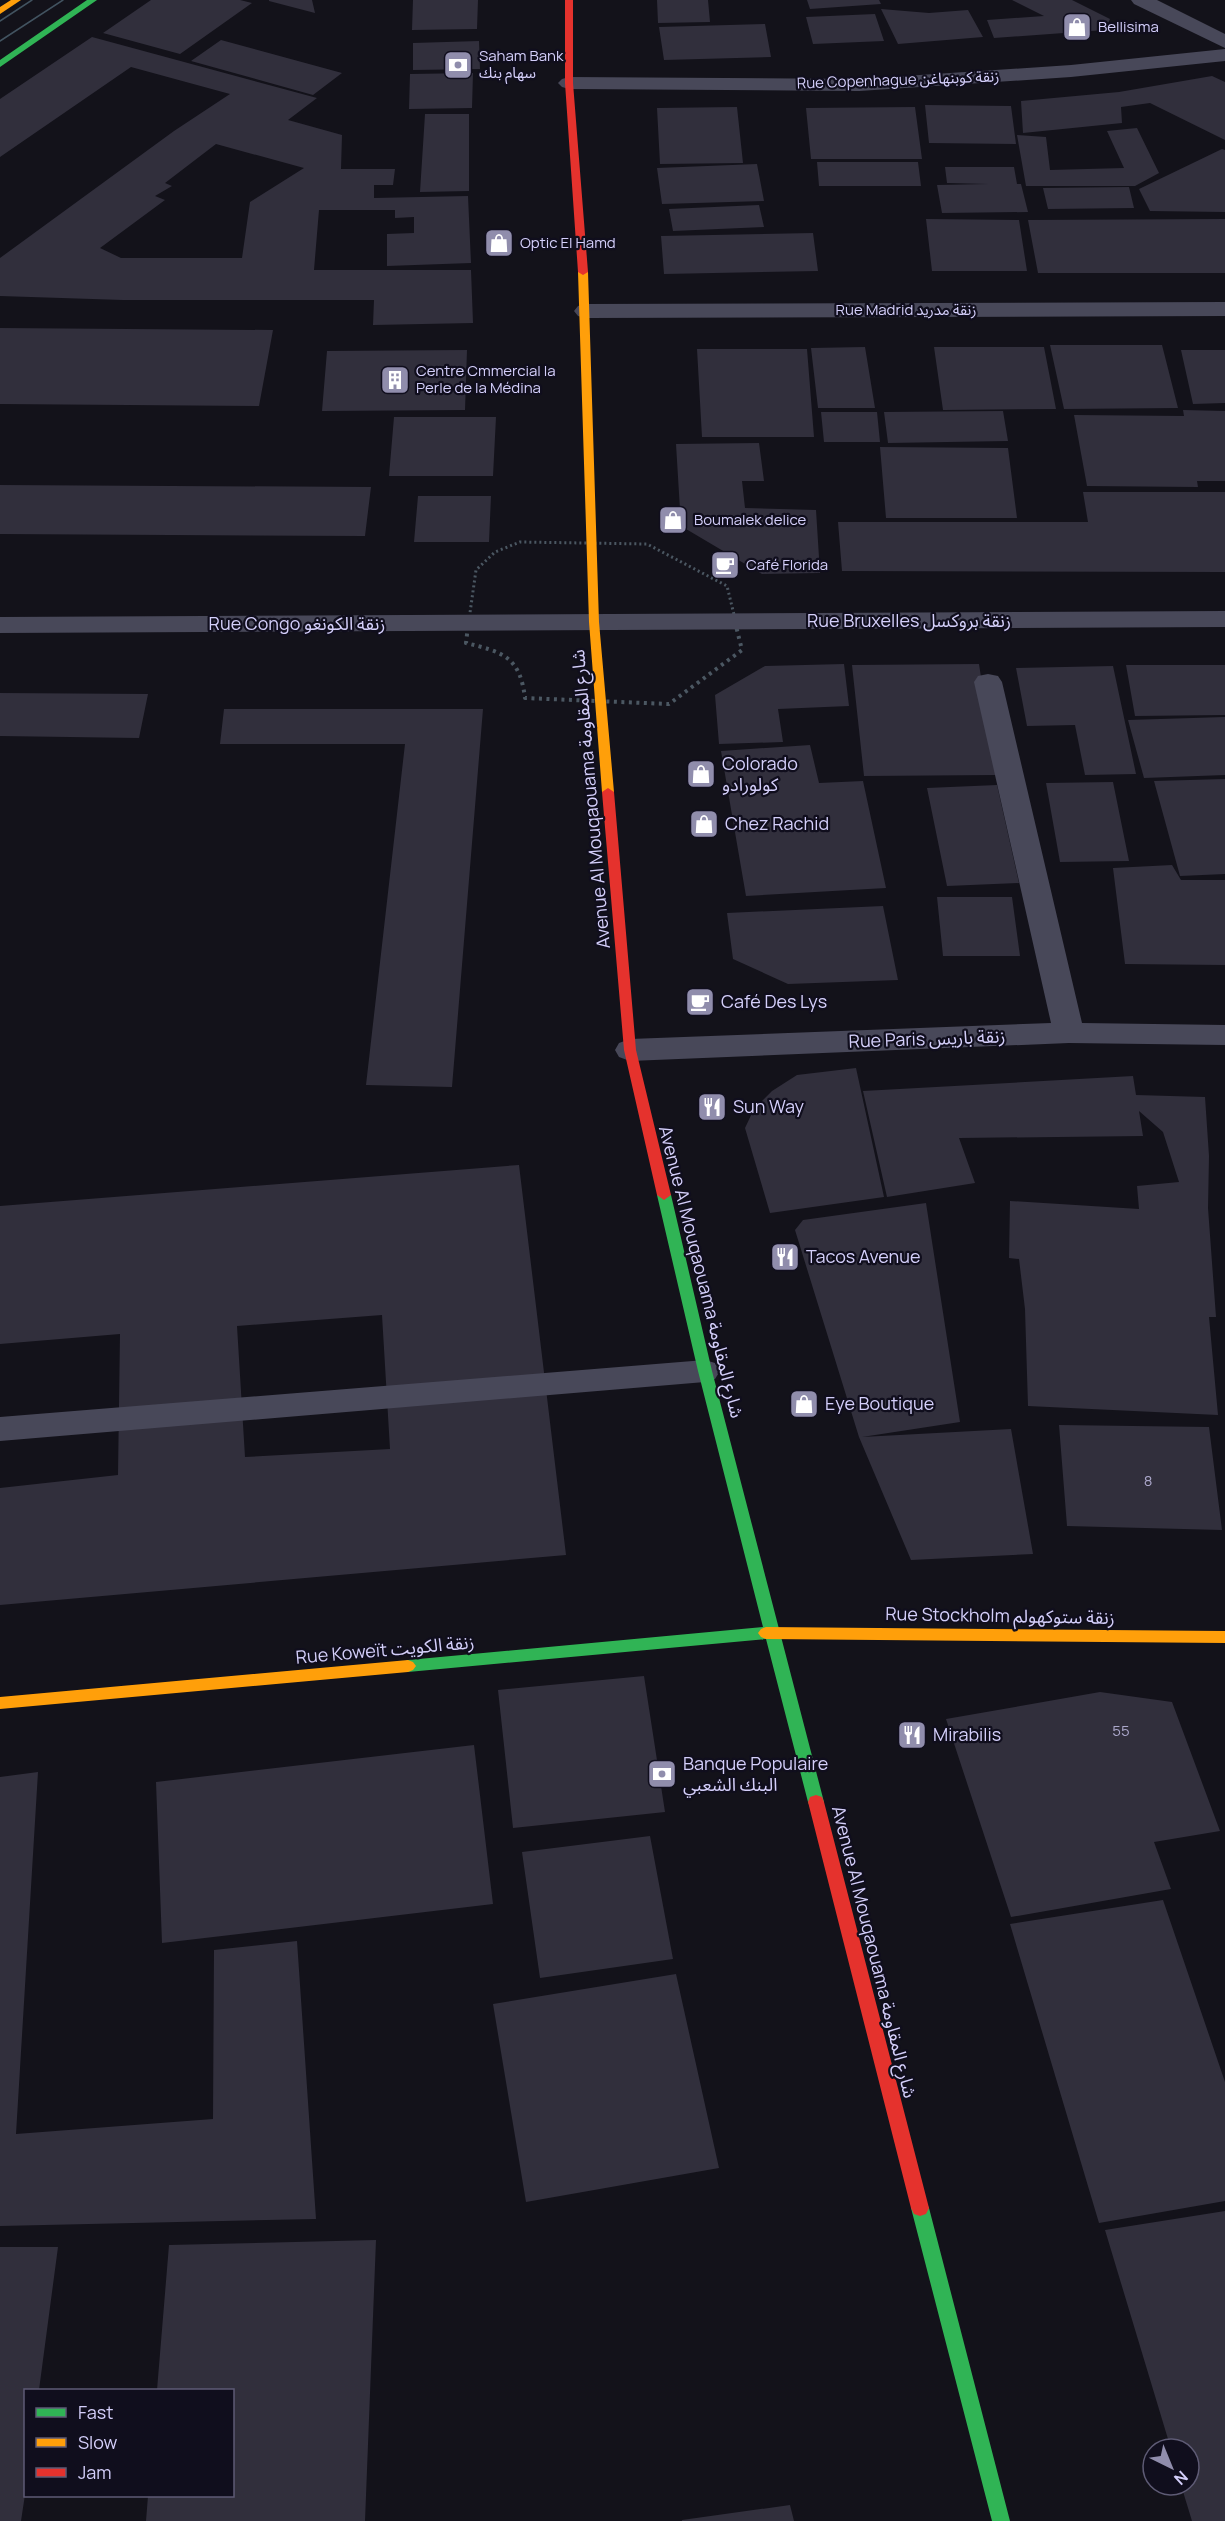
<svg xmlns="http://www.w3.org/2000/svg" width="1225" height="2521" viewBox="0 0 1225 2521" font-family="Manrope,'Noto Sans Arabic',sans-serif">
	<rect width="100%" height="100%" fill="#13121a"/>
	<!-- building -->
	<path fill="#312f3c" fill-rule="evenodd" d="M151 0H240L252 3 180 54 103 33Z
		M269 0H312L315 13 269 1Z
		M413 0H478L477 29 412 30Z
		M657 0H708L710 22 658 23Z
		M807 0H879L881 4 810 9Z
		M1012 0H1072L1110 19 1105 30 994 38 987 20 1044 16Z
		M881 9 929 13 968 10 983 37 898 44Z
		M875 14 884 41 813 44 806 17Z
		M765 24 771 57 664 60 659 27Z
		M92 37 317 98 288 120 342 135 341 169H395L393 185H374V198L468 196 471 263 387 266V234L414 233V217L395 218V210H319L314 270H471L473 323 373 325 374 300H123L0 296V258L174 131 230 94 131 67 0 157V99ZM216 144 304 168 250 202 242 258H121L100 248 165 200 155 196 172 186 165 183Z
		M221 40 342 73 313 95 191 61Z
		M479 41 480 69 413 70V43Z
		M473 73 472 108 409 109 410 74Z
		M1212 76 1225 82V140L1150 103 1121 107 1122 123 1023 133 1021 101 1119 92Z
		M925 105 1011 106 1016 144 929 143Z
		M737 107 743 163 660 164 657 108Z
		M915 107 922 159H811L806 108Z
		M425 114H469V191L420 192Z
		M1137 128 1159 173 1135 186H1026L1017 135 1046 137 1050 170 1124 168 1107 131Z
		M1222 149 1225 150V212L1150 211 1139 189Z
		M817 162H918L921 186H819Z
		M757 164 764 201 662 204 657 168Z
		M945 167H1014L1017 184H1021L1028 212 942 213 937 185 988 184 947 183Z
		M1129 187 1134 208 1048 209 1043 188Z
		M759 205 764 227 673 231 669 209Z
		M926 219 1019 220 1027 271H932Z
		M1225 219V273H1038L1028 220Z
		M813 233 818 271 664 274 661 236Z
		M0 328 273 330 259 406 0 404Z
		M1050 345H1162L1178 408 1064 409Z
		M865 347 875 408H818L811 348Z
		M934 347H1044L1056 409 943 410Z
		M697 349H807L814 437H702Z
		M467 350 465 410 322 411 327 351Z
		M1181 350H1225V403L1193 404Z
		M1183 410 1225 411V481H1197L1198 487 1087 486 1074 415 1184 416Z
		M1003 411 1008 441 888 443 884 412Z
		M821 412H877L880 442H824Z
		M394 417H496L493 476H389Z
		M759 443 764 481H742L745 508 816 510 820 573 762 574 681 526 676 444Z
		M880 447 1008 448 1017 518H886Z
		M0 485 371 487 365 536 0 534Z
		M1083 492H1225V572L842 571 838 522H1088Z
		M418 496H491L489 542H414Z
		M844 664 849 706 778 709 783 742 719 744 715 695 765 666Z
		M979 664 996 775 864 776 852 665Z
		M1126 665H1225V715L1135 716Z
		M1113 666 1136 774 1085 775 1075 725 1027 726 1016 668Z
		M0 693 148 694 139 738 0 736Z
		M224 709H483L452 1087 366 1085 405 744H220Z
		M1225 717V775L1144 778 1128 720Z
		M810 745 819 783 863 781 886 888 746 896 721 751Z
		M1225 779V874L1180 876 1154 781Z
		M1113 782 1129 861 1060 862 1046 783Z
		M997 785 1019 883 947 886 927 788Z
		M1172 865 1181 880H1225V965L1125 964 1113 868Z
		M937 897H1012L1020 956H943Z
		M883 906 898 980 788 984 733 959 727 913Z
		M856 1068 884 1197 770 1213 745 1128 754 1109 772 1091 797 1075Z
		M1133 1076 1136 1095 1205 1097 1209 1156 1208 1208 1216 1317H1209L1218 1415 1028 1406 1025 1309 1019 1259 1009 1258 1010 1201 1139 1209 1137 1186 1179 1182 1163 1132 1139 1111 1143 1136 959 1138 975 1183 887 1197 863 1091Z
		M519 1165 566 1555 0 1605V1488L118 1475 120 1334 0 1344V1206ZM382 1315 390 1449 245 1457 237 1326Z
		M926 1203 960 1422 862 1437 1011 1429 1033 1554 911 1560 859 1437 795 1230 803 1220Z
		M1059 1425 1209 1427 1222 1530 1067 1526Z
		M644 1676 665 1812 513 1828 498 1690Z
		M1100 1692 1172 1702 1220 1831 1154 1842 1171 1889 1011 1917 946 1719Z
		M474 1745 493 1904 162 1943 156 1782Z
		M38 1772 16 2134 213 2119 214 1950 297 1941 316 2219 0 2226V1777Z
		M650 1836 673 1959 540 1978 522 1852Z
		M1163 1900 1225 2082V2201L1099 2223 1010 1924Z
		M676 1974 719 2168 526 2202 493 2004Z
		M1225 2211V2521H1192L1181 2485H1189V2449H1171L1105 2230Z
		M376 2240 365 2521H146L148 2496H232V2390H157L169 2245Z
		M0 2247H58L39 2390H26V2488L21 2521H0Z
		M790 2505 794 2521H682V2520Z"/>
	<g fill="none" stroke-linecap="round" stroke-linejoin="round">
		<!-- path-far1 -->
		<path stroke="#4b5762" stroke-width="3" stroke-dasharray="2 3" stroke-linecap="butt" d="M468 627 476 570 495 552 520 542 647 544 727 586 737 627"/>
		<!-- path -->
		<path stroke="#4b5762" stroke-width="4" stroke-dasharray="3 4.5" stroke-linecap="butt" d="M468 626 466 643C503 652 520 657 525 698L669 704 742 650 736 626"/>
		<!-- lane -->
		<path fill="#484859" fill-rule="evenodd" d="M705 1360 715 1363 720 1371 715 1379 705 1382 0 1441V1417Z"/>
		<!-- street -->
		<path fill="#484859" fill-rule="evenodd" d="M1131 0H1157L1225 34V48L1134 4Z
			M1225 49V61L1071 77 859 91 569 89 562 87 558 83 562 79 569 77 859 79 1071 65Z
			M1225 302V316L586 318 578 316 574 311 578 306 586 304Z
			M1225 611V627L0 633V617Z
			M988 674 998 676 1002 682 1082 1023 1225 1025V1045L1069 1043 630 1061 619 1057 615 1050 619 1043 630 1039 1051 1023 974 682 978 676Z"/>
		<!-- fast -->
		<path fill="#30b455" fill-rule="evenodd" d="M87 0H97L0 67V60Z
			M664 1190 671 1195 712 1371 824 1802 822 1807 816 1809 810 1807 808 1802 766 1639 408 1672 403 1670 400 1666 403 1662 408 1660 763 1627 698 1371 657 1195Z
			M920 2200 926 2202 929 2208 1010 2521H992L911 2208 914 2202Z"/>
		<!-- slow -->
		<path fill="#ff9f0a" fill-rule="evenodd" d="M11 0H21L0 14V7Z
			M583 269 588 272 599 622 614 792 608 796 602 792 589 622 578 272Z
			M766 1627 1225 1631V1643L766 1639 761 1637 758 1633 761 1629Z
			M408 1660 413 1662 416 1666 413 1670 408 1672 0 1709V1697Z"/>
		<!-- jam -->
		<path fill="#e5322d" fill-rule="evenodd" d="M565 0H573V83L588 272 583 275 578 272 565 83Z
			M608 788 614 792 636 1050 671 1195 664 1200 657 1195 624 1050 602 792Z
			M816 1795 822 1797 824 1802 929 2208 926 2214 920 2216 914 2214 911 2208 808 1802 810 1797Z"/>
		<!-- tram -->
		<path stroke="#425360" stroke-width="1.5" d="M0 21 32 0
			M0 41 63 0"/>
	</g>
	<!-- icons -->
	<defs>
		<g id="shop-square" transform="scale(1.5)"><rect x="-9" y="-9" width="18" height="18" rx="4" fill="#908dac" stroke="#100e1d"/><path d="M-5-2.5h2.3a2.7 3.5 0 0 1 5.4 0H5L5.5 6h-11ZM-1.5-2.5h3a1.5 2.3 0 0 0-3 0Z" fill="#fff"/></g>
		<g id="bank-square" transform="scale(1.5)"><rect x="-9" y="-9" width="18" height="18" rx="4" fill="#908dac" stroke="#100e1d"/><path d="M-6-4H6V4H-6ZM0-2.3a2.3 2.3 0 1 0 0 4.6a2.3 2.3 0 1 0 0-4.6Z" fill="#fff"/></g>
		<g id="building-square" transform="scale(1.5)"><rect x="-9" y="-9" width="18" height="18" rx="4" fill="#908dac" stroke="#100e1d"/><path d="M-4-6H4V6H1V3H-1V6H-4ZM-2.5-4.3h1.7v1.8h-1.7ZM.8-4.3h1.7v1.8H.8ZM-2.5-1h1.7V.8h-1.7ZM.8-1h1.7V.8H.8Z" fill="#fff"/></g>
		<g id="cafe-square" transform="scale(1.5)"><rect x="-9" y="-9" width="18" height="18" rx="4" fill="#908dac" stroke="#100e1d"/><path d="M-5.5-4.5H6V0H3Q3 3.5 0 3.5H-2.5Q-5.5 3.5-5.5 0ZM3-3.2v2h1.7v-2ZM-6 4.5H4V6H-6Z" fill="#fff"/></g>
		<g id="restaurant-square" transform="scale(1.5)"><rect x="-9" y="-9" width="18" height="18" rx="4" fill="#908dac" stroke="#100e1d"/><path d="M-5-6h1v4h1v-4h1v4h1v-4h1v5L-1.5 .5V6h-2V.5L-5-1ZM5-6V6H3V1.5H1.5Q1.5-4 5-6Z" fill="#fff"/></g>
	</defs>
	<g fill-rule="evenodd">
		<use href="#shop-square" x="1077" y="27"/>
		<use href="#bank-square" x="458" y="65"/>
		<use href="#shop-square" x="499" y="243"/>
		<use href="#building-square" x="395" y="380"/>
		<use href="#shop-square" x="673" y="520"/>
		<use href="#cafe-square" x="725" y="565"/>
		<use href="#shop-square" x="701" y="774"/>
		<use href="#shop-square" x="704" y="824"/>
		<use href="#cafe-square" x="700" y="1002"/>
		<use href="#restaurant-square" x="712" y="1107"/>
		<use href="#restaurant-square" x="785" y="1257"/>
		<use href="#shop-square" x="804" y="1404"/>
		<use href="#restaurant-square" x="912" y="1735"/>
		<use href="#bank-square" x="662" y="1774"/>
	</g>
	<g text-anchor="middle" stroke-width="4.5" stroke-linejoin="round" paint-order="stroke">
		<!-- far-poi labels -->
		<g font-size="15" fill="#d4cffa" stroke="#100e1d" text-anchor="start">
			<text x="1098" y="32">Bellisima</text>
			<text x="479" y="61">Saham Bank<tspan x="479" dy="17">سهام بنك</tspan></text>
			<text x="520" y="248">Optic El Hamd</text>
			<text x="416" y="376">Centre Cmmercial la<tspan x="416" dy="17">Perle de la Médina</tspan></text>
			<text x="694" y="525">Boumalek delice</text>
			<text x="746" y="570">Café Florida</text>
		</g>
		<!-- far-street labels -->
		<g font-size="15" fill="#d4cffa" stroke="#100e1d">
			<text transform="translate(898 80) rotate(-2)" y="5">Rue Copenhague زنقة كوبنهاغن</text>
			<text x="906" y="315">Rue Madrid زنقة مدريد</text>
		</g>
		<!-- number labels -->
		<g font-size="15" fill="#aba7ca">
			<text x="1148" y="1486">8</text>
			<text x="1121" y="1736">55</text>
		</g>
		<!-- street labels -->
		<g font-size="18" fill="#d4cffa" stroke="#100e1d">
			<text x="909" y="627">Rue Bruxelles زنقة بروكسل</text>
			<text x="297" y="630">Rue Congo زنقة الكونغو</text>
			<text transform="translate(591 799) rotate(-95)" y="6">Avenue Al Mouqaouama شارع المقاومة</text>
			<text transform="translate(927 1039) rotate(-2)" y="6">Rue Paris زنقة باريس</text>
			<text transform="translate(701 1272) rotate(76)" y="6">Avenue Al Mouqaouama شارع المقاومة</text>
			<text transform="translate(1000 1616) rotate(1)" y="6">Rue Stockholm زنقة ستوكهولم</text>
			<text transform="translate(385 1650) rotate(-5)" y="6">Rue Koweït زنقة الكويت</text>
			<text transform="translate(874 1952) rotate(76)" y="6">Avenue Al Mouqaouama شارع المقاومة</text>
		</g>
		<!-- poi labels -->
		<g font-size="18" fill="#d4cffa" stroke="#100e1d" text-anchor="start">
			<text x="722" y="770">Colorado<tspan x="722" dy="21">كولورادو</tspan></text>
			<text x="725" y="830">Chez Rachid</text>
			<text x="721" y="1008">Café Des Lys</text>
			<text x="733" y="1113">Sun Way</text>
			<text x="806" y="1263">Tacos Avenue</text>
			<text x="825" y="1410">Eye Boutique</text>
			<text x="933" y="1741">Mirabilis</text>
			<text x="683" y="1770">Banque Populaire<tspan x="683" dy="21">البنك الشعبي</tspan></text>
		</g>
	</g>
	<!-- legend -->
	<rect x="24" y="2389" width="210" height="108" fill="#100e1d" stroke="#5e5b75" stroke-width="1.5"/>
	<rect x="36" y="2408" width="30" height="9" fill="#30b455" stroke="#5e5b75" stroke-width="1.5"/>
	<text x="78" y="2419" font-size="18" fill="#d4cffa">Fast</text>
	<rect x="36" y="2438" width="30" height="9" fill="#ff9f0a" stroke="#5e5b75" stroke-width="1.5"/>
	<text x="78" y="2449" font-size="18" fill="#d4cffa">Slow</text>
	<rect x="36" y="2468" width="30" height="9" fill="#e5322d" stroke="#5e5b75" stroke-width="1.5"/>
	<text x="78" y="2479" font-size="18" fill="#d4cffa">Jam</text>
	<!-- north arrow -->
	<g transform="translate(1171 2467) rotate(137)"><circle r="28" fill="#100e1d" stroke="#5e5b75" stroke-width="1.5"/>
	<path d="M0-4.5L10 22L0 15L-10 22Z" fill="#908dac"/>
	<text y="-9" font-size="16" font-weight="bold" text-anchor="middle" fill="#d4cffa">N</text>
	</g>
</svg>
